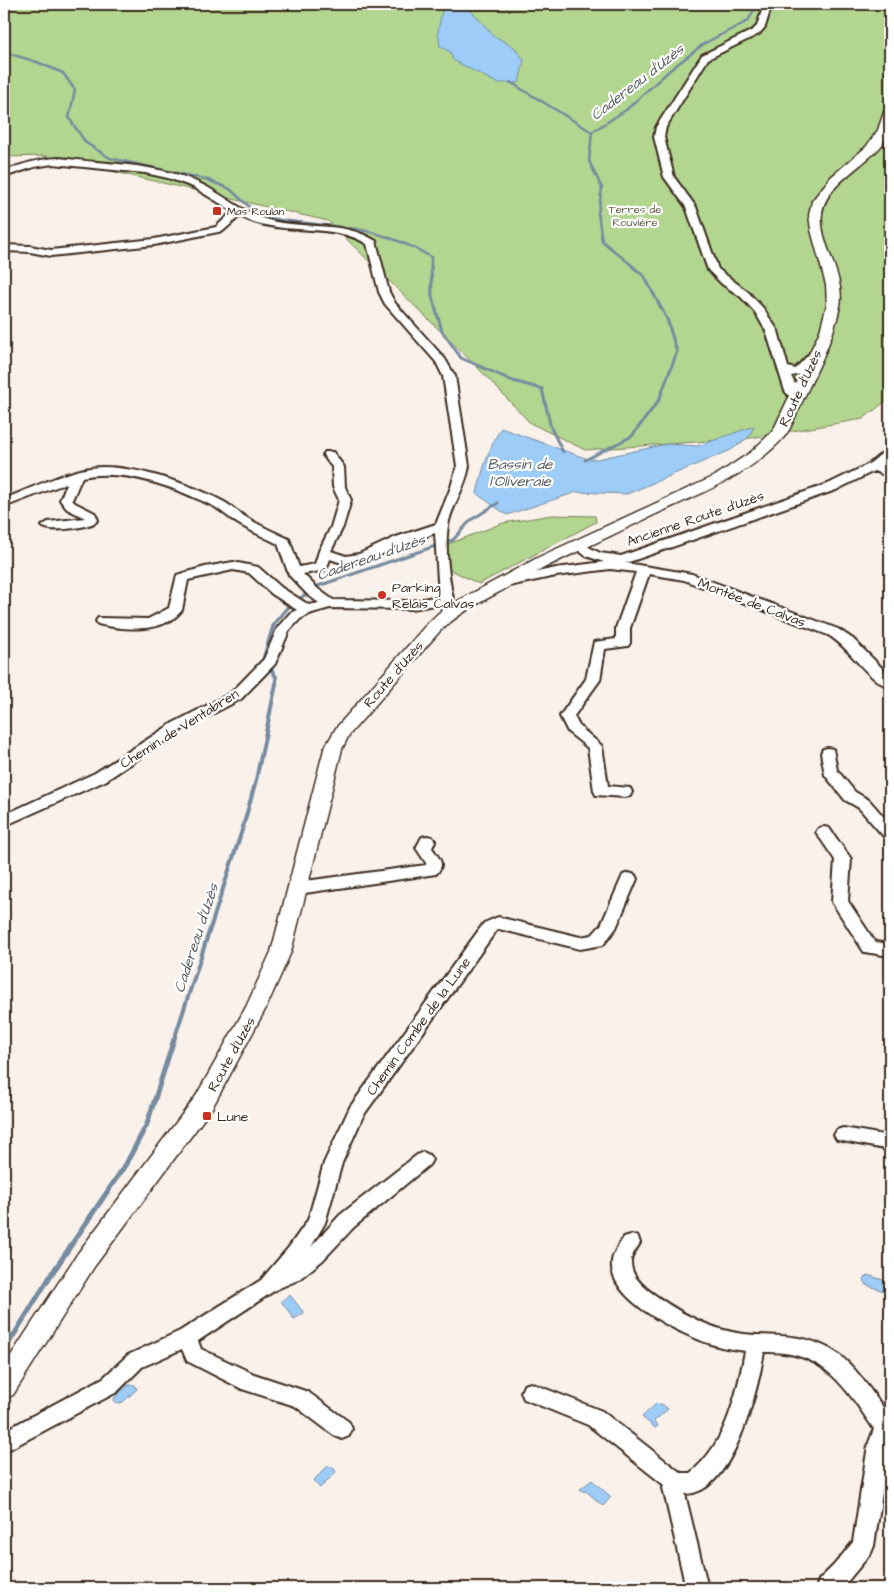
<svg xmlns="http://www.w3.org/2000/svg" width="894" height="1592" viewBox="0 0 894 1592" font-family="'Architects Daughter',sans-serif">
	<rect width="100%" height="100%" fill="#fbf1eb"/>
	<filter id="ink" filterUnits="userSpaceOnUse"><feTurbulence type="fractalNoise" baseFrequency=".02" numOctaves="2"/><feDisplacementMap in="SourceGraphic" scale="10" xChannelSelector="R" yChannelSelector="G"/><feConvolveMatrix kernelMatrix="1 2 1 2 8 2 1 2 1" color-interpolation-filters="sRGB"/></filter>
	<g filter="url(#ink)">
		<!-- green -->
		<path fill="#b2d58f" stroke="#768056" d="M4 4H890V398L863 419 751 438 585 450 530 423 480 370 328 221 45 156 4 157Z
			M552 515 595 516 596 522 479 584 447 568 446 545 503 523Z"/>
		<!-- water -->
		<path fill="#9cccf7" stroke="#758ba0" d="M443 4H465L494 36 514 47 524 60 519 83H497L453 60 450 52 440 46 438 32Z
			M754 426 749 437 731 450 627 494 577 492 507 515 477 494C482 470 489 448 501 428L588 459H597L667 444 698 446Z
			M868 1275 889 1282 887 1292 866 1285 864 1279Z
			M290 1295 304 1313 294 1319 281 1301Z
			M128 1385H135L137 1389 123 1402 117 1404 114 1400 115 1397Z
			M657 1403 659 1405 662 1404 668 1409 654 1421 658 1426 655 1428 642 1417Z
			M328 1466 333 1467 336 1472 320 1488 313 1481Z
			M592 1480 611 1497 603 1506 586 1491 584 1492 580 1489Z"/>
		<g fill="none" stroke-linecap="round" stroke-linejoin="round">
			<!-- stream-far3 -->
			<path stroke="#758ba0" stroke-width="2.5" d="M4 52 37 62 63 73 75 90 69 118 86 143 110 158 208 180 230 189 256 213 280 220 342 227
				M510 82 592 132
				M350 228C379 232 405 242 431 257V267
				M634 267 602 241 598 213 602 188 589 161 592 132 626 110 670 70 705 43 748 21 757 4"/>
			<!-- stream-far2 -->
			<path stroke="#758ba0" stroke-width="3" d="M431 266 432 296 442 331 461 358 513 381 542 389 551 428 563 452
				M585 460 632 436 659 400 677 352 667 319 644 276 632 266
				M287 607 318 586 453 540 471 520 498 503"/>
			<!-- stream-far1 -->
			<path stroke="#758ba0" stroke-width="4" d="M174 1040 243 827 256 780 276 684V677L264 657 274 624 289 606"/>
			<!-- stream -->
			<path stroke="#758ba0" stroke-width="5" d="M4 1351 51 1275 126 1164 147 1124 174 1039"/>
			<!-- minor casing -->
			<g stroke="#3b2a1e" stroke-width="4">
				<path id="minor" d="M764 4H772L765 27 759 34 708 59 666 127 664 137 674 177 696 207 718 269 748 292 763 308 778 331 788 367 795 369 814 349 818 348 824 351 802 374 791 376 802 398 796 401 792 400 785 391 766 331 755 312 740 296 722 284 708 270 686 207 664 177 654 137 656 127 702 55 753 30 757 26Z
					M58 158C71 159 84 161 96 162 132 165 169 168 201 184 224 195 243 213 268 220 304 230 343 220 376 241L389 292 395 303 445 359 455 376 469 466C466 486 454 502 449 521 443 545 450 588 456 613L454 616H444L440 604 412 609 330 608 312 613 300 619 289 631 275 664 241 699 183 729 105 781 4 826V815L95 773 173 723 231 693 264 659 278 627 290 613 297 610 272 594 249 573 233 570 188 580 182 610C164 634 123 630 98 624L96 621 98 618 148 619 169 608 177 575 205 567 233 562 258 567 282 588 309 605 319 603 308 595 289 575 278 544C265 537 250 531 237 523 229 518 223 512 215 507 176 488 126 468 82 477L72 500 75 503 95 513 98 520C92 528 48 533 42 526L48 522 85 518 67 509 60 500 67 483 4 507V499C30 489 64 472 90 468 126 462 194 485 226 503 232 507 238 512 244 516 258 525 274 532 289 539L299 567 315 564 319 551 331 527 339 500 333 487 332 467 323 455 325 452H333L344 467 345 487 351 500 343 527 331 551 346 556 359 554 396 537 436 524 451 487 457 466 443 376 436 362 385 304 379 292 367 244C330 221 280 238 240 216L223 231 154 245 51 256 30 252 4 251V245L30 246 51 250 154 239 216 227 233 211 193 187 168 178 145 173 53 164 34 167 4 177V171C22 164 39 159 58 158ZM435 533 439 596 412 601 333 600 318 589 303 574 326 570 330 559 345 564 367 560Z
					M890 449V459L882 466 890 469V477L874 471 836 490 626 563 692 574 838 629 853 639 890 676V687C868 682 850 647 828 635L684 580 649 574 630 628V643L628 646 605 649 600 680 574 716 579 726 602 746 608 786 630 788 632 792 630 796 625 797 596 795 594 791 588 748 568 732 560 716 586 679 594 642 616 639V628L636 572 610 569 556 576 504 587 497 583 499 580 556 568 604 562 586 556 571 545 577 541 600 553 621 556 828 484 869 464 886 450Z
					M828 748 833 749 837 770 855 792 869 800 890 824V839L885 838 859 808 845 800 825 775 821 753 823 749Z
					M824 827 829 828 851 859 848 901 875 942 890 944V956L864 952 832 902 835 860 816 832 819 828Z
					M427 836 432 837 435 841 432 848C439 858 446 864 436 874L298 894 292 892 290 888 292 884 298 882 426 865V863L416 848 422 837Z
					M629 873 635 875 637 879 616 928 603 945 580 949 499 929 496 931 363 1116 342 1163 325 1223 311 1247 340 1215 417 1155 423 1152 429 1155 432 1160 429 1165 354 1227 323 1260 298 1280 277 1289 198 1341 201 1349 254 1374 308 1392 349 1422 352 1429 349 1436 342 1439 335 1436 295 1406 242 1389 187 1361 182 1349 142 1367 117 1392 4 1452V1431L103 1378 128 1355 180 1331 261 1280 289 1247 308 1220 324 1163 350 1107 484 923 498 917 580 937 592 935 601 925 623 875Z
					M843 1128 890 1136V1150L837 1140 834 1135 837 1130Z
					M631 1235 638 1237 640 1243C637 1249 630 1256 631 1263 631 1277 645 1288 655 1295 684 1316 719 1334 756 1335 783 1336 804 1335 830 1349 852 1361 868 1387 883 1407L890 1405V1440L874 1546 871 1553 842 1588H816L819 1580 834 1565 853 1542 868 1445 874 1429C844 1385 823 1350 764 1352 758 1389 733 1495 685 1494L708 1588H686L663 1488 664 1485 588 1425 524 1399 521 1392 524 1385 531 1383 602 1411 681 1473H690C726 1445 737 1394 745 1351 733 1349 722 1348 711 1344 681 1334 607 1300 612 1261 613 1252 620 1244 624 1237Z"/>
			</g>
			<!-- major casing -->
			<g stroke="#3b2a1e" stroke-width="3">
				<path id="major" d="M890 109C890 114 891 122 890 128 886 158 827 177 822 213 818 243 846 275 840 306 833 341 815 374 800 406 795 416 791 429 784 437 750 475 701 493 656 514 609 537 561 558 514 584 489 598 462 610 440 631L349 735 342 749 291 952 266 1008 212 1108 94 1267 13 1395 4 1399V1366L78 1253 196 1096 246 1007 271 952 324 749 336 728 428 623 443 609 539 557 715 476 751 452 773 431 820 331 827 304 826 285 811 230 809 215 812 201 831 177 866 147 878 130 884 112Z"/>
			</g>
			<!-- minor -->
			<use href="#minor" fill="#fff" fill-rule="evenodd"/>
			<!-- major -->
			<use href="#major" fill="#fff" fill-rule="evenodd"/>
		</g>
	</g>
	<!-- markers -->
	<g fill="#c8321e" stroke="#fff" stroke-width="2">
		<rect x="212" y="206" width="10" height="10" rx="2.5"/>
		<circle cx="382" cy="595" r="5"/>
		<rect x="202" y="1111" width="10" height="10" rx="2.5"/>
	</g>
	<g text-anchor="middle" stroke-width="4.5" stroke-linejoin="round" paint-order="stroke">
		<!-- far-park labels -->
		<g font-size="11" fill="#5f5d40" stroke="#fff">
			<text x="635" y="213">Terres de<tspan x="635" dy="13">Rouvière</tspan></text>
		</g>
		<!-- far-poi labels -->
		<g font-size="11" fill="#3b2a1e" stroke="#fff" text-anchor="start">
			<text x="227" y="215">Mas Roulan</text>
		</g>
		<!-- street labels -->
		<g font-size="14" fill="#3b2a1e" stroke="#fff">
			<text transform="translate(800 388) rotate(-65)" y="5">Route d'Uzès</text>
			<text transform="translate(695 518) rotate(-19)" y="5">Ancienne Route d'Uzès</text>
			<text transform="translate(752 602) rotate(21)" y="5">Montée de Calvas</text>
			<text transform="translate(393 674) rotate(-49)" y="5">Route d'Uzès</text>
			<text transform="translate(179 728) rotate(-32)" y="5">Chemin de Ventabren</text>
			<text transform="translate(418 1026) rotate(-54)" y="5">Chemin Combe de la Lune</text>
			<text transform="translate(231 1054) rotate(-61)" y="5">Route d'Uzès</text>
		</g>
		<!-- poi labels -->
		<g font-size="14" fill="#3b2a1e" stroke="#fff" text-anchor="start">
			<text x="392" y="592">Parking<tspan x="392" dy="16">Relais Calvas</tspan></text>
			<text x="217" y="1121">Lune</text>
		</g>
		<!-- water labels -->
		<g font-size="15" font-style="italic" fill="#585b5f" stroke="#fff">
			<text transform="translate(637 82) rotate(-38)" y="5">Cadereau d'Uzès</text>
			<text x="520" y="469">Bassin de<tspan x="520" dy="17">l'Oliveraie</tspan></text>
			<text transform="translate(371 557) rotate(-19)" y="5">Cadereau d'Uzès</text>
			<text transform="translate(196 938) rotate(-72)" y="5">Cadereau d'Uzès</text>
		</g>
	</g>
	<!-- margin -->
	<rect width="894" height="1592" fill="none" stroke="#fff" stroke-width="20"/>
	<rect x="10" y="10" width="874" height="1572" fill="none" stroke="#3b2a1e" stroke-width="2" filter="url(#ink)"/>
</svg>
